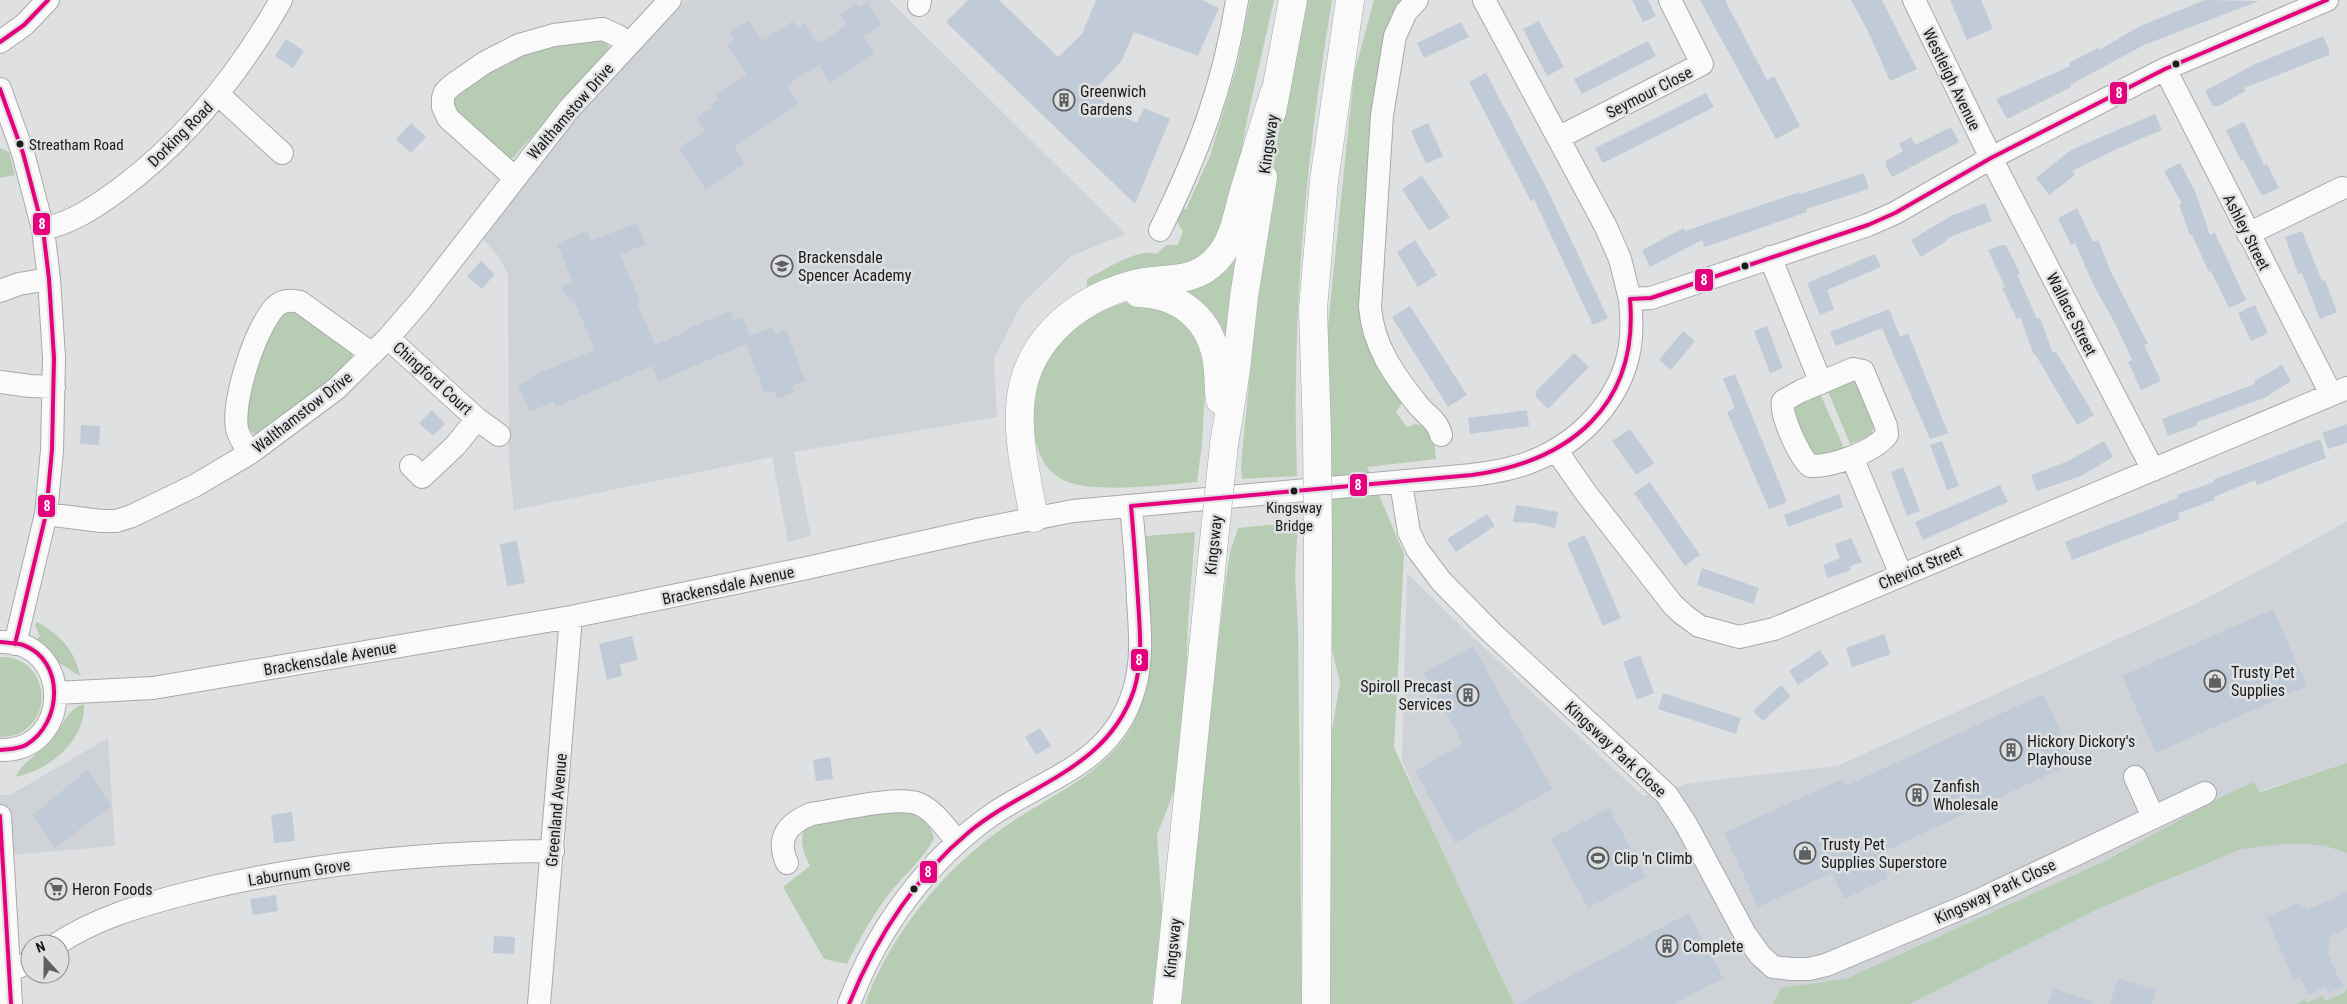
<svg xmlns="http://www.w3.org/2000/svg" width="2347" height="1004" viewBox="0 0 2347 1004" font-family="'Roboto Condensed',sans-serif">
	<rect width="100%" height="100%" fill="#dfe0e1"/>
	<!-- built -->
	<path fill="#cfd3d8" d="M685 0H889L1126 234 1071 256 1021 305 994 359 997 417 794 452 811 536 788 542 772 457 514 510 509 461 508 275 499 257 483 239 538 164 601 89 673 15Z
		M2347 521V764L2206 807 2025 905 1828 1004H1510L1448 868 1402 760 1407 573 1463 628 1643 796 1690 783 1837 766 2195 604 2264 568Z
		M108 738 115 846 0 856V795H10Z
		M2347 806V1004H1910L2102 907Z"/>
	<!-- green -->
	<path fill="#b7cdb3" d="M1250 0H1274L1248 115 1230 216 1197 267 1087 290V279C1103 271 1139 247 1156 254L1167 245H1178L1183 231 1179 226 1176 216 1180 209H1186L1210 156 1237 66Z
		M1304 0H1332C1306 157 1291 317 1297 476L1242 479 1241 466C1256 310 1269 153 1304 0Z
		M1374 0H1410L1368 169 1362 334 1399 392 1402 403 1396 412 1407 427 1415 424 1433 427 1436 459 1367 467 1404 554 1394 748 1514 1004H1329L1331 736 1340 682 1325 623 1326 345 1354 74Z
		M602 40 607 43 609 48 513 158H507L456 112 453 99 455 93 504 62 541 48Z
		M0 148 9 152 15 175 0 178Z
		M1241 240 1227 355 1181 294Z
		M1133 301 1177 309 1207 356 1202 444 1197 482C1163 485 1099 493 1068 482 1018 463 1031 380 1055 346 1072 324 1106 306 1133 301Z
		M296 311 348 350 352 354V360L298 405 255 435 248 428C246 386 261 348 283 312Z
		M1848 380 1858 383 1875 425 1871 435 1850 444 1827 389Z
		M1819 391 1844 448 1822 457 1809 451 1792 412 1798 400Z
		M1298 522 1295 574 1298 628 1302 1004H1177L1225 585 1230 552 1238 528Z
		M1195 532 1188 622 1185 718 1179 778 1157 835 1162 912 1152 1004H865C889 936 946 866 1006 826 1048 796 1098 778 1128 733 1154 693 1149 620 1147 574 1147 562 1143 548 1146 536Z
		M37 622C58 633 76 651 80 676L58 662 37 638 40 637 35 624Z
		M0 657C55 656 56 737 0 737Z
		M84 704C86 741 48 771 15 777 24 760 39 754 51 741 63 728 65 710 84 704Z
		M2347 763V853L2326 846 2307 844H2283L2242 849 2102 907 1910 1004H1773L1781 988 1846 979 2105 861 2227 794 2254 782 2260 792Z
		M882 812 918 813 929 824 934 838C924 858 907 872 893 889 874 912 860 938 847 964L824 959 783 887 810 866C803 851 799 841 805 825Z
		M2347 988V1004H2297L2304 1000 2307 1003 2323 996 2325 1001 2344 993Z"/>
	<!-- building -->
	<path fill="#c1cad7" d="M968 0H999L1058 57 1082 34 1096 0H1202L1219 8 1198 56 1134 32 1121 62 1093 91 1117 114 1137 123 1144 108 1170 119 1135 204 946 22Z
		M1632 0H1648L1656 16 1643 22Z
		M1700 0H1725L1767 80 1774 76 1800 126 1776 139Z
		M1851 0H1882L1917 69 1890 81 1868 31Z
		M1950 0H1981L1993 29 1967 40Z
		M2205 0 2259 1 2144 45 2070 85 2071 87 2007 119 1996 99 2070 66 2069 63 2098 48 2099 50 2140 26Z
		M867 2 882 25 864 36 874 54 831 83 819 65 787 85 799 104 734 147 744 164 706 189 678 148 705 131 697 117 712 108 710 105 719 99 716 95 747 75 727 45 734 40 729 32 749 21 762 41 793 21 797 28 805 23 818 44 847 25 840 14 857 4 859 7Z
		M1539 21 1564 67 1547 76 1523 29Z
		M1461 22 1469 37 1424 58 1417 43Z
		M2323 36 2329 49V55L2244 88 2245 91 2219 106H2213L2205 91 2253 65Z
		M286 39 304 51 293 68 275 56Z
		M1648 41 1656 56 1582 94 1574 79Z
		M1486 73 1546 187 1608 318 1593 325 1534 199 1531 201 1469 82Z
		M1706 93 1714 107 1603 163 1595 148Z
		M2155 114 2162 130 2117 149 2072 171 2075 175 2049 195 2036 178 2071 150Z
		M2244 122 2264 165 2267 164 2279 188 2262 196 2243 160 2241 161 2226 130Z
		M411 123 426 137 411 153 396 139Z
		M1428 123 1443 156 1426 164 1411 131Z
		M1951 127 1959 142 1892 177 1886 166V161L1903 151 1899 144 1911 137 1915 145Z
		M2180 163 2195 191 2210 235 2215 233 2246 300 2229 308 2211 271 2209 272 2192 235H2190L2179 205 2182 204 2164 171Z
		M1864 173 1869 189 1806 209 1807 212 1705 247 1702 240 1650 267 1642 250 1684 228 1685 231 1800 192V194Z
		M1422 176 1450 217 1429 231 1402 189Z
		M1985 203 1992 221 1947 238 1948 240 1921 257 1911 240 1951 216Z
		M2077 208 2093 242 2098 240 2111 272 2148 344 2144 345 2161 381 2141 390 2128 362 2132 360 2115 323 2095 288 2075 243 2071 245 2058 218Z
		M637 223 646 244 620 255 640 301 637 302 655 345 690 330 689 328 731 311 734 321 742 317 750 336 773 327 775 334 786 329 805 381 791 386 794 392 777 399 774 390 765 394 746 344 659 381 652 366 555 407 553 402 530 412 518 385 533 379 532 376 595 350 574 301 571 302 569 297 566 298 561 286 573 281 557 244 587 231 591 241Z
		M2302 231 2322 281 2325 280 2337 312 2320 319 2302 273 2298 274 2285 237Z
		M1415 240 1437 275 1418 287 1397 252Z
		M2001 245H2006L2020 273 2017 274 2037 319 2040 318 2053 353 2056 352 2094 415 2077 425 2035 354 2034 355 2020 317 2017 319 2002 288 2005 287 1988 250Z
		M1875 254 1881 267 1827 290 1834 309 1820 315 1807 283Z
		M481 261 495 274 482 289 467 276Z
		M2255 305 2268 333 2251 341 2238 313Z
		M1410 306 1467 395 1448 407 1392 317Z
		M1889 309 1900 337 1908 333 1948 433 1930 439 1882 328 1836 346 1830 332Z
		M1767 326 1783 368 1770 373 1754 331Z
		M1683 331 1695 341 1671 370 1659 360Z
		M1574 353 1589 367 1548 409 1536 397V391Z
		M2282 365 2291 381 2264 398 2197 422 2198 425 2168 436 2162 419 2255 384 2254 381Z
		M1735 374 1787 502 1769 509 1727 412 1735 408 1723 379Z
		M432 410 445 424 433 436 419 423Z
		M1527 410 1529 426 1470 434 1468 418Z
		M2347 424V443L2328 449 2322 433Z
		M81 425 100 426 99 445 80 444Z
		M1630 429 1654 463 1636 475 1612 441Z
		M2320 439 2326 458 2257 485 2255 480 2214 497 2215 500 2178 513 2180 519 2072 560 2065 542 2178 498 2177 495 2214 482 2213 480Z
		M1942 441 1959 486 1947 490 1930 445Z
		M2104 441 2113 457 2081 476 2037 491 2031 475 2066 462Z
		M1903 467 1920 511 1907 516 1891 472Z
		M1650 482 1700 555 1685 566 1634 493Z
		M2000 485 2008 502 1923 540 1915 522Z
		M1839 494 1843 507 1788 527 1784 515Z
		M1516 505 1558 512 1555 528 1534 523 1513 522Z
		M1487 514 1495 526 1456 552 1447 539Z
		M1585 535 1621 618 1603 626 1567 543Z
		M1851 538 1862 562 1849 567 1851 570 1828 578 1823 565 1840 558 1835 544Z
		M517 541 525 583 507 586 500 544Z
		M1702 568 1759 588 1753 604 1697 585Z
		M2273 609 2307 686 2156 753 2122 676Z
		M1884 634 1891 654 1852 667 1846 648Z
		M632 636 638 660 620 664 622 676 607 680 599 644Z
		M1473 646 1552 789 1455 843 1415 771 1463 744 1424 673Z
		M1820 650 1829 664 1798 685 1789 671Z
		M1640 655 1654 693 1637 700 1623 662Z
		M1781 685 1791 696 1763 721 1753 711Z
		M1663 693 1741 718 1736 734 1658 709Z
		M2043 694 2075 762 1877 855 1888 878 1844 899 1832 873 1758 907 1724 833 1842 779 1846 786Z
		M1040 728 1051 746 1036 755 1025 737Z
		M830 757 833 779 816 781 813 760Z
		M87 770 111 806 55 848 33 815Z
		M1609 808 1646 877 1588 908 1551 839Z
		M292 812 295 841 274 843 271 815Z
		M2347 892V928L2330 936 2328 954 2343 987 2328 993 2325 987 2308 995 2300 977 2294 980 2266 917 2299 903 2308 910Z
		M276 895 278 911 253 915 250 899Z
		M1689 913 1723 978 1674 1004H1517Z
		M494 936 515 937 514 954 493 953Z
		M2118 978 2157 990 2152 1004H2110Z
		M2054 988 2093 1002 2092 1004H2048Z"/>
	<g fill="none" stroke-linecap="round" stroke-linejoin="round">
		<!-- minor casing -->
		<g stroke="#a8a9aa" stroke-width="24">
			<path id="minor" d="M1417 0 1406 12 1395 36 1382 115 1370 307C1373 346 1394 375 1418 405 1427 416 1438 421 1441 435
				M1484 0 1606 227 1620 259 1630 299
				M1914 0 1991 158 2153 470
				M919 5 920 0
				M0 42 24 25 48 0
				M2165 69 2331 394
				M0 89 23 153 43 229 49 279 54 358 52 450 46 514 15 644
				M219 95 282 153
				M1558 138 1702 64 1670 0
				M514 177 448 118 443 107V98L445 92 451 86 484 63 519 45 554 35 603 29 618 36 628 45
				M43 229C74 222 95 207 120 189 188 138 239 74 281 0
				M1160 230C1198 153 1224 85 1237 0
				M2248 234 2342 188
				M1770 257 1821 383
				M0 291 19 284 49 279
				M388 338 477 419 499 435
				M1853 369 1863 371 1886 426 1887 435C1874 452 1831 467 1810 466 1800 458 1779 413 1783 401L1801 391Z
				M0 382 30 386 54 387
				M1556 450 1586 493 1673 605 1684 615 1699 626 1739 637 1774 629 2347 388
				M250 453C245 446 239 438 237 429 232 400 255 329 275 307 282 300 292 300 300 302L372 354
				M1852 457 1901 575
				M411 466 422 477 455 446 477 419
				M1401 483 1409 532 1417 549 1441 581 1491 632 1667 795 1686 824 1745 934 1760 955 1773 967 1791 969H1809L1826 965 1971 904 2205 793
				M46 514 101 521H116L132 516 196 485 250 453 336 389 388 338 420 301 569 109 670 0
				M0 642C72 638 75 752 0 750
				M56 693 153 688 571 617 807 568 981 529 1073 511 1472 475C1495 472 1520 468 1542 457 1589 435 1627 390 1631 337 1632 324 1631 311 1630 299L1651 298 1868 225 1895 213 1991 158 2165 69 2327 0
				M2135 777 2153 817
				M0 816 11 1004
				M787 863C776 838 787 824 811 814 835 811 899 795 919 804 935 811 947 830 958 842
				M57 944C96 918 139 906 184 894 304 863 429 852 553 851
				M9 971 30 962
				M539 1004 571 617
				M849 1004C877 929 927 860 993 814 1048 777 1113 763 1134 690 1143 660 1140 631 1138 600 1137 569 1134 537 1131 506"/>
		</g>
		<!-- highway casing -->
		<g stroke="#a8a9aa" stroke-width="29">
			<path id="highway" d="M1272 112 1293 0
				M1138 293C1180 294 1211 319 1217 362 1219 374 1218 387 1220 400
				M1317 433 1313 309 1324 181 1350 0
				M1224 445 1236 370 1244 297 1263 177
				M1034 518C1028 483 1018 445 1020 409 1022 345 1073 301 1131 285 1162 275 1190 287 1216 260 1234 242 1237 214 1244 191 1254 158 1264 126 1274 93
				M1167 1004 1213 550
				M1316 1004 1318 541"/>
		</g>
		<!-- minor -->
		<use href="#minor" stroke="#fafafa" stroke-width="22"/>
		<!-- highway -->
		<use href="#highway" stroke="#fafafa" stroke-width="28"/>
		<!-- highway-bridge casing -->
		<g stroke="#a8a9aa" stroke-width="29" stroke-linecap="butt">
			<path id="highway-bridge" d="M1317 433 1318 541
				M1213 550 1224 445"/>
		</g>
		<!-- highway-bridge -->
		<use href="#highway-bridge" stroke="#fafafa" stroke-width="28"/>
		<!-- bus-1 casing -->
		<g stroke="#dee0e2" stroke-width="8">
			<path id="bus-1" d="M0 42 24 25 48 0
				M0 89 23 153 43 229 49 279 54 358 52 450 46 514 15 644
				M1131 506 1472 475C1571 461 1639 405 1630 299L1651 298 1868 225 1895 213 1991 158 2165 69 2327 0
				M0 642C7 643 16 643 23 645 65 660 63 723 26 745 19 749 8 749 0 750
				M0 816 11 1004
				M849 1004C876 938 914 878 969 832 1027 784 1107 770 1134 690 1143 661 1140 630 1138 600 1136 569 1134 537 1131 506"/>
		</g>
		<!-- bus-1 -->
		<use href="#bus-1" stroke="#e5007d" stroke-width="4"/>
	</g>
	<!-- icons -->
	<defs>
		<g id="building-ring" transform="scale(1.125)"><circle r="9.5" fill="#dee0e2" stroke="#5f6061" stroke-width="1.5"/><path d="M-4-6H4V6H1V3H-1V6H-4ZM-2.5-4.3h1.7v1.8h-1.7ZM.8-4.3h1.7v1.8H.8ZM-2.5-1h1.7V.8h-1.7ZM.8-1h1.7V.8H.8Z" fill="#5f6061"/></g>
		<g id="school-ring" transform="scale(1.125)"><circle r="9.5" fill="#dee0e2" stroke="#5f6061" stroke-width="1.5"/><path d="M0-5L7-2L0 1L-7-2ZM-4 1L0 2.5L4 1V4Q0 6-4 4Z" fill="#5f6061"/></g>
		<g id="shop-ring" transform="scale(1.125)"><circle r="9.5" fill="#dee0e2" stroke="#5f6061" stroke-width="1.5"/><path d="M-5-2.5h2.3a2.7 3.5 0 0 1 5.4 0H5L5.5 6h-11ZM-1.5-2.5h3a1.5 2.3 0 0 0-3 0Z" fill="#5f6061"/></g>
		<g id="stadium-ring" transform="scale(1.125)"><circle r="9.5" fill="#dee0e2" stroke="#5f6061" stroke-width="1.5"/><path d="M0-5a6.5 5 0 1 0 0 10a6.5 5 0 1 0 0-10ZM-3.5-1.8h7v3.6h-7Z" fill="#5f6061"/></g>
		<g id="supermarket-ring" transform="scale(1.125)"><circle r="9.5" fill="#dee0e2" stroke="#5f6061" stroke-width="1.5"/><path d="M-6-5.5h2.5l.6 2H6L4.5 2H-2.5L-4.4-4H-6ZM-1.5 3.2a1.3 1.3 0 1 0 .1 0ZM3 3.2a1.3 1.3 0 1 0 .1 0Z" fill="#5f6061"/></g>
	</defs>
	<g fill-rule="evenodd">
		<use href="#building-ring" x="1064" y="100"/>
		<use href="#school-ring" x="782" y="266"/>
		<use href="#shop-ring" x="2215" y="681"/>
		<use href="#building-ring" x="1468" y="695"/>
		<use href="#building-ring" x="2011" y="750"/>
		<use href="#building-ring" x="1917" y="795"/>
		<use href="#shop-ring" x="1805" y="853"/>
		<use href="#stadium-ring" x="1598" y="858"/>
		<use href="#supermarket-ring" x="56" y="889"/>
		<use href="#building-ring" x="1667" y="946"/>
	</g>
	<!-- markers -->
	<g fill="#1a1b1c" stroke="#dee0e2" stroke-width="2">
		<circle cx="2176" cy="64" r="4.5"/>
		<circle cx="20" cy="144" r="4.5"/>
		<circle cx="1745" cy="266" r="4.5"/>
		<circle cx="1294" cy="491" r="4.5"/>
		<circle cx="914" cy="889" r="4.5"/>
	</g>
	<g text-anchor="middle" stroke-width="5" stroke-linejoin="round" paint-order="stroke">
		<!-- bus labels -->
		<g font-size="15" fill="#1a1b1c" stroke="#dee0e2" text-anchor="start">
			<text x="29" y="150">Streatham Road</text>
			<text x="1294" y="513" text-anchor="middle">Kingsway<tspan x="1294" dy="18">Bridge</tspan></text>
		</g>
		<!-- street labels -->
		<g font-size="16" fill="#1a1b1c" stroke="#dee0e2">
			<text transform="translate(1952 79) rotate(64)" y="6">Westleigh Avenue</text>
			<text transform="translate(1649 92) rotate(-27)" y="6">Seymour Close</text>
			<text transform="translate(570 111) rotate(-49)" y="6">Walthamstow Drive</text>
			<text transform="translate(180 134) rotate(-45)" y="6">Dorking Road</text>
			<text transform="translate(1268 144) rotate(-82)" y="6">Kingsway</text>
			<text transform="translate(2247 232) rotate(63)" y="6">Ashley Street</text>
			<text transform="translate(2072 314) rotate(63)" y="6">Wallace Street</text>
			<text transform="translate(433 378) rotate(42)" y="6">Chingford Court</text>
			<text transform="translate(302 412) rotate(-38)" y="6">Walthamstow Drive</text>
			<text transform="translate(1213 545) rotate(-84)" y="6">Kingsway</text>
			<text transform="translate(1920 567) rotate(-23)" y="6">Cheviot Street</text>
			<text transform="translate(728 585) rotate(-12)" y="6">Brackensdale Avenue</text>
			<text transform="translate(330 658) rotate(-10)" y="6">Brackensdale Avenue</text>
			<text transform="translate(1616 749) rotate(43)" y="6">Kingsway Park Close</text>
			<text transform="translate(556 810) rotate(-85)" y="6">Greenland Avenue</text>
			<text transform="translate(299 872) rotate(-9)" y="6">Laburnum Grove</text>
			<text transform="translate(1995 891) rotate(-25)" y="6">Kingsway Park Close</text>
			<text transform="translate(1172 948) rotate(-84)" y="6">Kingsway</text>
		</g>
		<!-- poi labels -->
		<g font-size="16" fill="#1a1b1c" stroke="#dee0e2" text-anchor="start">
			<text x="1080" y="97">Greenwich<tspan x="1080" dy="18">Gardens</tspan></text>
			<text x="798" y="263">Brackensdale<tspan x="798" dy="18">Spencer Academy</tspan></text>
			<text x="2231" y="678">Trusty Pet<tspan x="2231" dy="18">Supplies</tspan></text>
			<text x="1452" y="692" text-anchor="end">Spiroll Precast<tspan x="1452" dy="18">Services</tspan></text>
			<text x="2027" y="747">Hickory Dickory's<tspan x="2027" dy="18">Playhouse</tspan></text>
			<text x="1933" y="792">Zanfish<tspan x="1933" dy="18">Wholesale</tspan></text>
			<text x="1821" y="850">Trusty Pet<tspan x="1821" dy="18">Supplies Superstore</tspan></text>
			<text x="1614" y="864">Clip 'n Climb</text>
			<text x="72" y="895">Heron Foods</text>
			<text x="1683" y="952">Complete</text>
		</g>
	</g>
	<g stroke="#dee0e2" stroke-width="2">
		<rect x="2109" y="81" width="19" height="24" rx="5" fill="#e5007d"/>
		<rect x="32" y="212" width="19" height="24" rx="5" fill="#e5007d"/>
		<rect x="1694" y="268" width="20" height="24" rx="5" fill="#e5007d"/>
		<rect x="1349" y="473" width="19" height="24" rx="5" fill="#e5007d"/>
		<rect x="37" y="494" width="19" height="24" rx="5" fill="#e5007d"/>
		<rect x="1130" y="648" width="19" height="24" rx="5" fill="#e5007d"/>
		<rect x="919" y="860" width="19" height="24" rx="5" fill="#e5007d"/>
	</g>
	<g font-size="14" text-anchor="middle" font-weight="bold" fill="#fff">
		<text x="2119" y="98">8</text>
		<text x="42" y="229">8</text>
		<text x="1704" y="285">8</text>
		<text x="1358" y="490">8</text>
		<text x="47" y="511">8</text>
		<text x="1139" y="665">8</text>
		<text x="928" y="877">8</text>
	</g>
	<!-- north arrow -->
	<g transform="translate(45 959) rotate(339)"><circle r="24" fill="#dee0e2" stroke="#909193"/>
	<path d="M0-4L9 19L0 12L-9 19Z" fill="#5f6061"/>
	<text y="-8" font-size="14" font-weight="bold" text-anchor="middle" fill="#1a1b1c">N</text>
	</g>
</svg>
